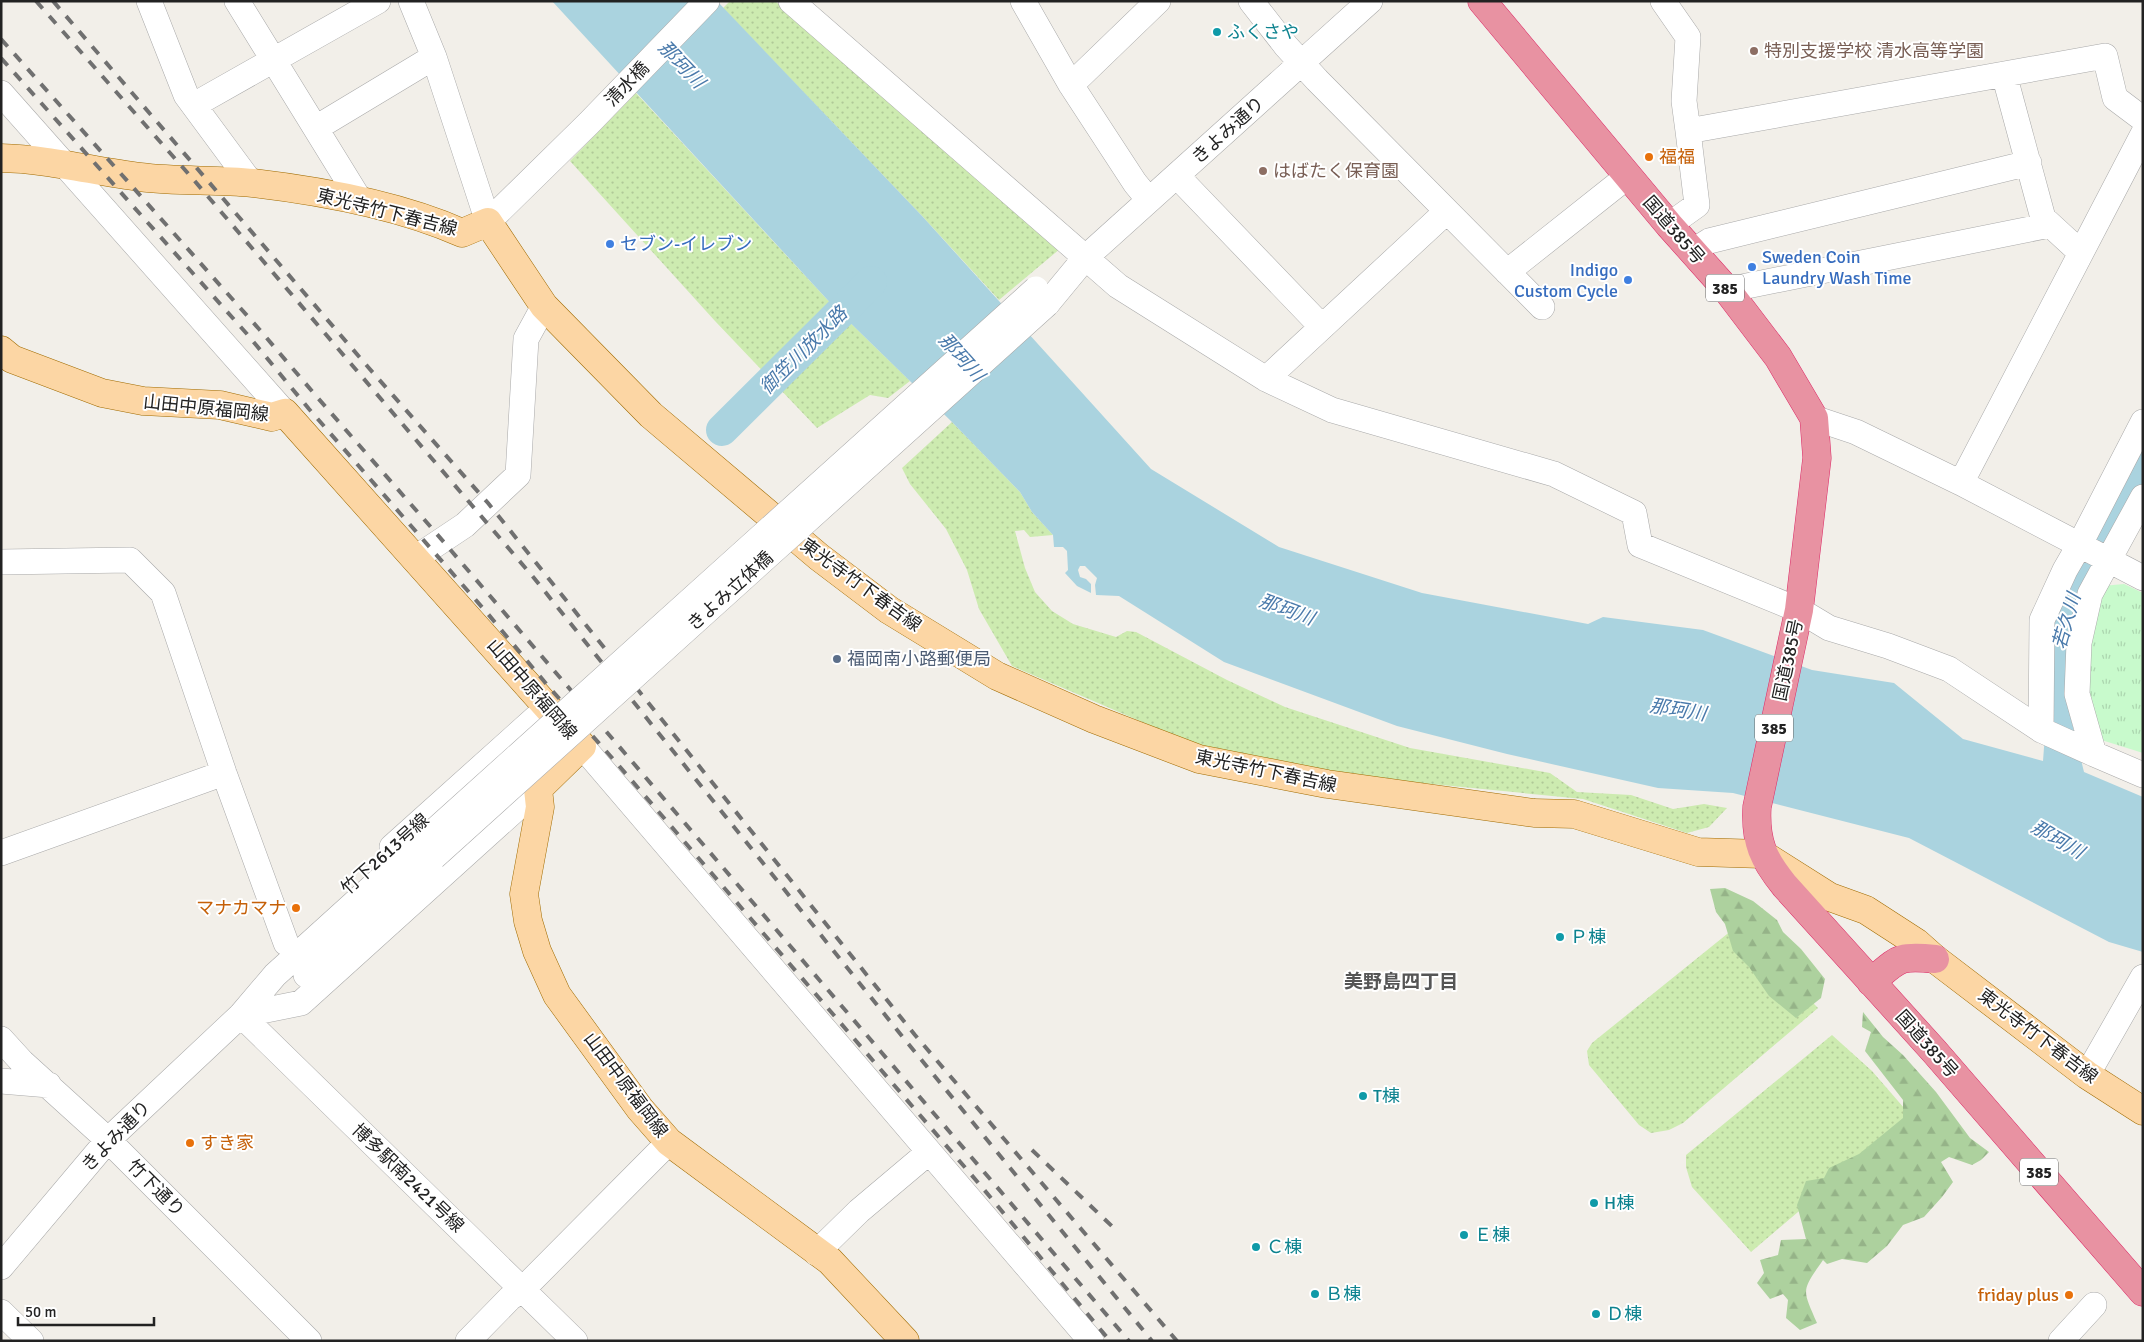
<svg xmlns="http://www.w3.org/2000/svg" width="2144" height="1342" viewBox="0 0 2144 1342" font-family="Signika,'Noto Sans JP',sans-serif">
	<defs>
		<pattern id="grass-dots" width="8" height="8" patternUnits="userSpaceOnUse" patternTransform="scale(1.25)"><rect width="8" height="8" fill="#cdebb0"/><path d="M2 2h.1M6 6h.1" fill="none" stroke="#b0c997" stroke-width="1.8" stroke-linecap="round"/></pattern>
		<pattern id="forest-firs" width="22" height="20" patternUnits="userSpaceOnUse" patternTransform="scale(1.25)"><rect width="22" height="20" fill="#add19e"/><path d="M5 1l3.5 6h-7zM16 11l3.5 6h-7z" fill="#95b388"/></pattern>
		<pattern id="park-tufts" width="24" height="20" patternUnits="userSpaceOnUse" patternTransform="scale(1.25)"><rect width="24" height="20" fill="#c8facc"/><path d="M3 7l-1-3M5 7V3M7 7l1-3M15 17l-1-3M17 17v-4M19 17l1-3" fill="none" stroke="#acd6af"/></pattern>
	</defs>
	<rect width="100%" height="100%" fill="#f2efe9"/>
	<!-- grass -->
	<path fill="url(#grass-dots)" d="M730 1H775L1061 248 999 300 923 217 723 8Z
		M636 93 835 308 910 381 888 398 870 395 817 428 715 321 570 161Z
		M952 422 1020 492 1032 512 1053 535 1030 537 1024 530 1015 531 1025 568 1035 592 1052 611 1073 624 1116 637 1127 631 1136 632 1227 680 1285 707 1410 748 1550 773 1577 792 1631 795 1673 809 1704 804 1727 808 1709 827 1687 833 1583 799 1350 776 1205 749 1012 666 979 609 967 570 946 529 910 484 902 468Z
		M1737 926 1818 1008 1683 1123 1669 1130 1651 1133 1639 1125 1589 1065 1587 1051 1592 1043Z
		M1832 1035 1872 1071 1911 1116 1751 1252 1692 1187 1686 1167V1155Z"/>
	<!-- forest -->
	<path fill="url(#forest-firs)" d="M1725 888 1753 901 1777 920 1783 932 1801 949 1825 979 1821 998 1796 1018 1769 996 1749 967 1733 951 1725 924 1716 912 1710 889Z
		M1863 1012 1883 1037 1903 1055 1936 1092 1970 1138 1989 1152 1981 1160 1972 1165 1949 1157 1941 1162 1953 1182 1942 1197 1924 1217 1903 1225 1887 1246 1867 1263 1842 1259 1827 1264 1823 1260C1801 1292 1802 1288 1817 1323L1800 1330 1786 1318 1788 1300 1783 1294 1770 1299 1757 1283 1764 1273 1760 1260 1778 1255 1781 1240 1806 1239 1797 1205 1806 1181 1824 1178 1829 1168 1859 1154 1903 1118V1100L1865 1051 1871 1032 1862 1027Z"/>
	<!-- park -->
	<path fill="url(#park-tufts)" d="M2124 584 2143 593V753L2095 738 2083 691 2102 586Z"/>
	<!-- water -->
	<path fill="#aad3df" d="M552 1H717L923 217 1151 469 1279 547 1422 593 1588 624 1603 617 1703 630 1812 670 1894 683 1963 739 2043 761 2048 693V639L2061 586 2143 433V487L2065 694 2084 772 2143 797V952L2109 942 1909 838 1733 793 1658 788 1507 754 1397 726 1224 662 1119 596 1096 595 1095 585 1097 578 1085 566H1080L1078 570 1080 577 1086 579 1091 584V593L1077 586 1065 573 1068 570 1067 551 1063 547H1054L1053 535 1032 512 1020 492 952 422 835 308Z"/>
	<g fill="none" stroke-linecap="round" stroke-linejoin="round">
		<!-- river -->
		<path stroke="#aad3df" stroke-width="32" d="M722 430 871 282"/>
		<!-- minor casing -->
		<g stroke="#a9a9a9" stroke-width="26">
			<path id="minor" d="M149 1 186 95 251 183
				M237 1 361 202
				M411 1 434 57 488 222 589 123 707 1
				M791 1 1118 286 1266 379 1332 410 1554 474 1634 513 1640 545 1799 610 1829 628 1888 646 1949 669 2041 730 2094 754
				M1023 1 1071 85 1135 183 1149 200
				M1251 1 1286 46 1317 80 1542 307
				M1663 1 1688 37 1684 101 1688 131
				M2004 74 2043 218 2080 252
				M1071 85 1158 1
				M1 93 285 413
				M194 105 378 1
				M316 128 434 57
				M1177 176 1322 327
				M1669 225 1697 205 1688 131 2105 56 2115 98 2143 119
				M1693 251 1709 241 2029 163
				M1507 272 1628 176
				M1727 290 2050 225
				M1047 304 1085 258 1370 1
				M1266 379 1446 212
				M1814 418 1856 432 1961 483 2143 578
				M1961 483 2143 134
				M2143 497 2090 594 2079 643 2077 694 2094 754 2143 775
				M414 559 465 525 518 475 526 339 544 306
				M1 562 130 560 163 593 224 773 286 943
				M2041 730 2042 620 2065 570 2080 544 2143 422
				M582 746 1091 1341
				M392 847 548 707
				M1 853 224 773
				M306 975 434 857
				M241 1015 575 1341
				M241 1015 301 1003 538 789
				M1 1039 22 1062 108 1140 309 1341
				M2087 1075 2143 977
				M1 1081 49 1085
				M816 1253 859 1211 929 1152
				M1 1267 108 1140 241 1015 275 975 423 841
				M1 1312 31 1341
				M468 1341 510 1298 523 1289 669 1142
				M2061 1341 2094 1305"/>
		</g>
		<!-- major casing -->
		<g stroke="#a06b00" stroke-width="29">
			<path id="major" d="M1 158C48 159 93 171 140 177 177 182 215 179 253 183 321 191 399 205 462 233L488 222 544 306 651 415 819 557 889 610 997 676 1094 719 1199 759 1327 784 1534 813 1574 814 1698 852 1762 854 1830 897 1866 910 1917 943 1935 959 2087 1075 2143 1111
				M1 350 12 359 102 393 143 401 220 405 272 417 285 413 582 746 538 789 540 807 524 894 528 921 537 951 557 995 640 1109 669 1142 830 1261 905 1341"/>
		</g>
		<!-- highway casing -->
		<g stroke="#dc2a67" stroke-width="29">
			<path id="highway" d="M1482 1 1669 225 1727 290 1778 357 1814 418 1817 458 1799 610 1757 807C1755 842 1763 859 1785 886L1934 1051 2143 1292
				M1871 982C1899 959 1897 955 1935 959"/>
		</g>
		<!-- minor -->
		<use href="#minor" stroke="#fff" stroke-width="25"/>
		<!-- major -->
		<use href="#major" stroke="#fcd6a4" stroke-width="28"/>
		<!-- highway -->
		<use href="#highway" stroke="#e892a2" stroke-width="28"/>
		<!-- rail -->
		<path stroke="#707070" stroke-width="4" stroke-dasharray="10 10" stroke-linecap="butt" d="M36 1 193 179 534 578 906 1041 1152 1341
			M53 1 368 367 488 503 915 1035 1177 1341
			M1 39 259 329 317 397 436 533 1129 1341
			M1 58 247 334 309 409 488 614 548 686 614 760 981 1186 1110 1341
			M1032 1150 1117 1231"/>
		<!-- minor-bridge casing -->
		<g stroke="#a9a9a9" stroke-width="26" stroke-linecap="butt">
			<path id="minor-bridge" d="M423 841 1036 289
				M434 857 1047 304"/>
		</g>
		<!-- minor-bridge -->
		<use href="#minor-bridge" stroke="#fff" stroke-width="25"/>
	</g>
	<!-- markers -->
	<g fill="#0f9aa8" stroke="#fff" stroke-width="2">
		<circle cx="1217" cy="32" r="5"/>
		<circle cx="1560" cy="937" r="5"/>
		<circle cx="1363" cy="1096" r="5"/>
		<circle cx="1594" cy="1203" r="5"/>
		<circle cx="1464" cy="1235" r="5"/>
		<circle cx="1256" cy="1247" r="5"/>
		<circle cx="1315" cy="1294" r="5"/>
		<circle cx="1596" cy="1314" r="5"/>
	</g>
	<g fill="#8d6e63" stroke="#fff" stroke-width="2">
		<circle cx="1754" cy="51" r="5"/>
		<circle cx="1263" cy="171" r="5"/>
	</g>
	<g fill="#e8710a" stroke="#fff" stroke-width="2">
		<circle cx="1649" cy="157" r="5"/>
		<circle cx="296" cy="908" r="5"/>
		<circle cx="190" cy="1143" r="5"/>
		<circle cx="2069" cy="1295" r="5"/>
	</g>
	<g fill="#3f7fe0" stroke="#fff" stroke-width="2">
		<circle cx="610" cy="244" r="5"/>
		<circle cx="1752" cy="267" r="5"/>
		<circle cx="1628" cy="280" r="5"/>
	</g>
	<circle fill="#5c6f8a" stroke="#fff" stroke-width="2" cx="837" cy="659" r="5"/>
	<g text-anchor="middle" stroke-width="4" stroke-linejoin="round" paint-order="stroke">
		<!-- shield labels -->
		<g fill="#fff" stroke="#646464" stroke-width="1">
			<rect x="1706" y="274.5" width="38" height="27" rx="4"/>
			<rect x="1755" y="714.5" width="38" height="27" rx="4"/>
			<rect x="2020" y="1158.5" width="38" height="27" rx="4"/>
		</g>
		<g font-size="16" font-weight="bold" fill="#222">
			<text x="1725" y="294">385</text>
			<text x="1774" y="734">385</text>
			<text x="2039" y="1178">385</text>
		</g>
		<!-- culture labels -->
		<g font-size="18" fill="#0d838f" stroke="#fff" text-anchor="start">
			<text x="1227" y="38">ふくさや</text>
			<text x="1570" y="943">Ｐ棟</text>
			<text x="1373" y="1102">T棟</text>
			<text x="1604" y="1209">H棟</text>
			<text x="1474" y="1241">Ｅ棟</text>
			<text x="1266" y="1253">Ｃ棟</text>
			<text x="1325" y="1300">Ｂ棟</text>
			<text x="1606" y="1320">Ｄ棟</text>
		</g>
		<!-- education labels -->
		<g font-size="18" fill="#785e54" stroke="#fff" text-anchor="start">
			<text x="1764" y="57">特別支援学校 清水高等学園</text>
			<text x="1273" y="177">はばたく保育園</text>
		</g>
		<!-- street labels -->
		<g font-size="18" fill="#222" stroke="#fff">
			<text transform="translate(627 84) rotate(-46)" y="6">清水橋</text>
			<text transform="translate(1228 130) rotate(-42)" y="6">きよみ通り</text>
			<text transform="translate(387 212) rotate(14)" y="6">東光寺竹下春吉線</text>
			<text transform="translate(1674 230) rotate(49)" y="6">国道385号</text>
			<text transform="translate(206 408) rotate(6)" y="6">山田中原福岡線</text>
			<text transform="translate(861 585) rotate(36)" y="6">東光寺竹下春吉線</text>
			<text transform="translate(730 591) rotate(-42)" y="6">きよみ立体橋</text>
			<text transform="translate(1788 660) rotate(-78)" y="6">国道385号</text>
			<text transform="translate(532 689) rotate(49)" y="6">山田中原福岡線</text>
			<text transform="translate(1266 771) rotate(12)" y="6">東光寺竹下春吉線</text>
			<text transform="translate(385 854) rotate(-42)" y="6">竹下2613号線</text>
			<text transform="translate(2038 1036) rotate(37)" y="6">東光寺竹下春吉線</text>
			<text transform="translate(1927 1044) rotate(48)" y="6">国道385号</text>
			<text transform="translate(626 1085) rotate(53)" y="6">山田中原福岡線</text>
			<text transform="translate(116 1136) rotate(-46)" y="6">きよみ通り</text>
			<text transform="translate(408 1178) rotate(44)" y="6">博多駅南2421号線</text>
			<text transform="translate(156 1188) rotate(45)" y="6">竹下通り</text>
		</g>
		<!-- food labels -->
		<g font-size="18" fill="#c56008" stroke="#fff" text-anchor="start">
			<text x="1659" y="163">福福</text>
			<text x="286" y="914" text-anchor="end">マナカマナ</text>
			<text x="200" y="1149">すき家</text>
			<text x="2059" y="1301" text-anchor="end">friday plus</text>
		</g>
		<!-- shop labels -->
		<g font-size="18" fill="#366cbe" stroke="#fff" text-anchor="start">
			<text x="620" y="250">セブン-イレブン</text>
			<text x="1762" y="263">Sweden Coin<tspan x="1762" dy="21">Laundry Wash Time</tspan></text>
			<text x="1618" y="276" text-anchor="end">Indigo<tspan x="1618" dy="21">Custom Cycle</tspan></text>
		</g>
		<!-- service labels -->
		<g font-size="18" fill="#4e5e75" stroke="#fff" text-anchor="start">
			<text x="847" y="665">福岡南小路郵便局</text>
		</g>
		<!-- water labels -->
		<g font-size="19" font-style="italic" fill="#4a7aab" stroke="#fff">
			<text transform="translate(682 64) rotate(46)" y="7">那珂川</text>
			<text transform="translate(803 350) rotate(-45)" y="7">御笠川放水路</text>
			<text transform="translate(962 357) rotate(48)" y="7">那珂川</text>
			<text transform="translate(1287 609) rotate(20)" y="7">那珂川</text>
			<text transform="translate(2066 621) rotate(-74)" y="7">若久川</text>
			<text transform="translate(1678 709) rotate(9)" y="7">那珂川</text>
			<text transform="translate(2058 839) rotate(30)" y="7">那珂川</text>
		</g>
		<!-- neighbourhood labels -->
		<g font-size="19" font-weight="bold" fill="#555" stroke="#fff">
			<text x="1401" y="988">美野島四丁目</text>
		</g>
	</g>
	<!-- border -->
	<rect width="2144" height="1342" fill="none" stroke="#222222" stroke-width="5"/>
	<!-- scale -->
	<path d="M18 1317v8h136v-8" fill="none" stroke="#222222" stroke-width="2.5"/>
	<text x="25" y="1317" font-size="15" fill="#222222" stroke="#ffffff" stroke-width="4" paint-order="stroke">50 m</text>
</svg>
